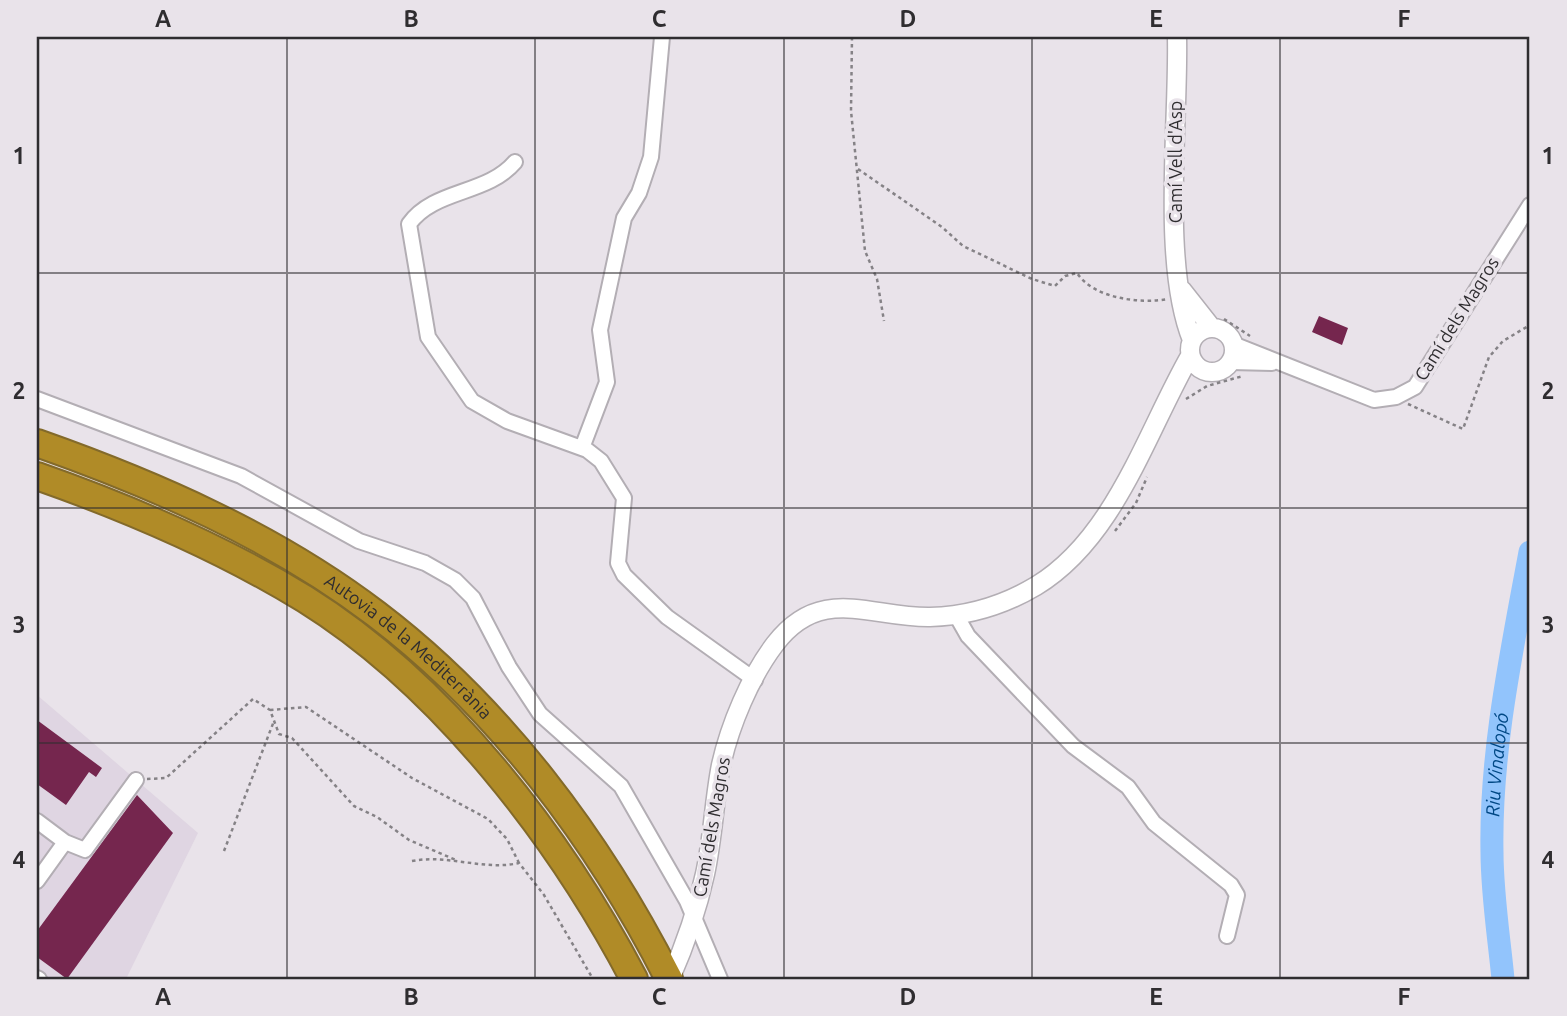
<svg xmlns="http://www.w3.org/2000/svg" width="1567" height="1016" viewBox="0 0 1567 1016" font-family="Ubuntu,sans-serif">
	<rect width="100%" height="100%" fill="#e9e3ea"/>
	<!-- built -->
	<path fill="#dfd5e2" d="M37 695 198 833 126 979H37Z"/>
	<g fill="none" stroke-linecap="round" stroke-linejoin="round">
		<!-- river -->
		<path stroke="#92c4fc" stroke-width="23" id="s1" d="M1503 979C1499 937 1492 894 1492 852 1490 752 1512 650 1530 552"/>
	</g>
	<!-- building -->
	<path fill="#75264e" d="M1319 316 1348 328 1342 345 1312 332Z
		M37 720 102 768 96 777 89 772 66 805 37 784Z
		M137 795 173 833 67 979 37 957V931Z"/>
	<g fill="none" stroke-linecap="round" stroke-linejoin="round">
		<!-- minor casing -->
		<g stroke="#b3aeb4" stroke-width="18">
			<path id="minor" d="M515 162C487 195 434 189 409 224L428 337 472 401 507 421 587 450 601 461 624 498 618 563 624 575 667 617 755 680
				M1233 344 1374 400 1396 397 1415 387 1530 205
				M1231 362 1272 363
				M37 399 241 476 359 541 425 563 455 580 473 598 509 667 540 714 621 786 687 901 720 979
				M582 448 607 382 600 330 624 218 639 193 651 157 662 37
				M956 615 968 636 1073 746 1128 787 1154 823 1231 885 1237 895 1227 936
				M37 821 65 842
				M37 881 65 842 85 850 136 780
				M37 978 39 979"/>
		</g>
		<!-- tertiary casing -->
		<g stroke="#b3aeb4" stroke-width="21">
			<path id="tertiary" d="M1177 37C1179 122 1161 263 1192 340
				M1182 290 1212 328
				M1190 350a22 22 0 1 1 44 0a22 22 0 1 1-44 0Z
				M670 979C685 945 697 911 705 874 713 838 714 801 721 765 730 725 750 677 775 644 821 584 870 618 930 617 967 616 1004 605 1036 586 1115 538 1146 433 1190 356"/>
		</g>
		<!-- motorway casing -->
		<g stroke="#836a2a" stroke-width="30">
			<g id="motorway">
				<path id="s2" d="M37 443C156 485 275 537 376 614 500 708 599 841 669 979"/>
				<path d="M37 476C131 509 220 547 305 599 443 685 560 838 634 979"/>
			</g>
		</g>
		<!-- path -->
		<path stroke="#858286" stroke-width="2.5" stroke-dasharray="3.5 3.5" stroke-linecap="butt" d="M852 37 851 111 865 251 877 279 884 321
			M858 169 942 227 963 246 1032 279 1055 286 1065 276 1077 273C1094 299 1141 304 1168 299
			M1224 319 1250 336
			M1186 399 1207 386 1243 376
			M1408 404 1463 429 1489 357 1503 341 1530 325
			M1115 531 1136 503 1147 477
			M270 710 306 707 412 778 488 819 507 839 519 863
			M147 779 166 778 253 699 270 710 279 734 292 738 354 806 377 817 409 840 456 860
			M224 851 274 721
			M412 861C448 854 484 871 519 863L544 895 593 979"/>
		<!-- minor -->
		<use href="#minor" stroke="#fff" stroke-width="14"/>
		<!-- tertiary -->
		<use href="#tertiary" stroke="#fff" stroke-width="18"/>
		<!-- motorway -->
		<use href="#motorway" stroke="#b08b27" stroke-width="26"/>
	</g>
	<!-- grid -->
	<path fill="none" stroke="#2f2d30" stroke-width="2" stroke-opacity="0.55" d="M287 37V979M535 37V979M784 37V979M1032 37V979M1280 37V979M37 273H1530M37 508H1530M37 743H1530"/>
	<g text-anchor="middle" stroke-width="7" stroke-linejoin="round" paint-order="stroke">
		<!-- street labels -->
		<g font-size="18" fill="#2f2d30" stroke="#e9e3ea">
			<text transform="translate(1176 162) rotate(-90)" y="6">Camí Vell d'Asp</text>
			<text transform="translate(1457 319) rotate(-58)" y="6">Camí dels Magros</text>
			<text dy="6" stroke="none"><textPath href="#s2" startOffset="427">Autovia de la Mediterrània</textPath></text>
			<text transform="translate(712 827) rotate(-80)" y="6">Camí dels Magros</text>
		</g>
		<!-- water labels -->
		<g font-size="19" font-style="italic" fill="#004885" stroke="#e9e3ea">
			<text dy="7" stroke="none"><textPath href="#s1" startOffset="215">Riu Vinalopó</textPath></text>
		</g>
	</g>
	<!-- border -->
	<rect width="1567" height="1016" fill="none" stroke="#e9e3ea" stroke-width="77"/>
	<rect x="38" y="38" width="1490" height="940" fill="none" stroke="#2f2d30" stroke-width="2.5"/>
	<g font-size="23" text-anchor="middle" font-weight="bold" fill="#2f2d30">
		<text x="163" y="27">A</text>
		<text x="411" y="27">B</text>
		<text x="659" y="27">C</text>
		<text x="908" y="27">D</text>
		<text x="1156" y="27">E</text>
		<text x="1404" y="27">F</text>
		<text x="19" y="164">1</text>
		<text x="1548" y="164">1</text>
		<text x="19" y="399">2</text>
		<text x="1548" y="399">2</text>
		<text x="19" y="633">3</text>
		<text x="1548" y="633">3</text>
		<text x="19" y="868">4</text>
		<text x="1548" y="868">4</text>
		<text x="163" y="1005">A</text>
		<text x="411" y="1005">B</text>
		<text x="659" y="1005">C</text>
		<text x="908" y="1005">D</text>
		<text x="1156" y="1005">E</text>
		<text x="1404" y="1005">F</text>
	</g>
</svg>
